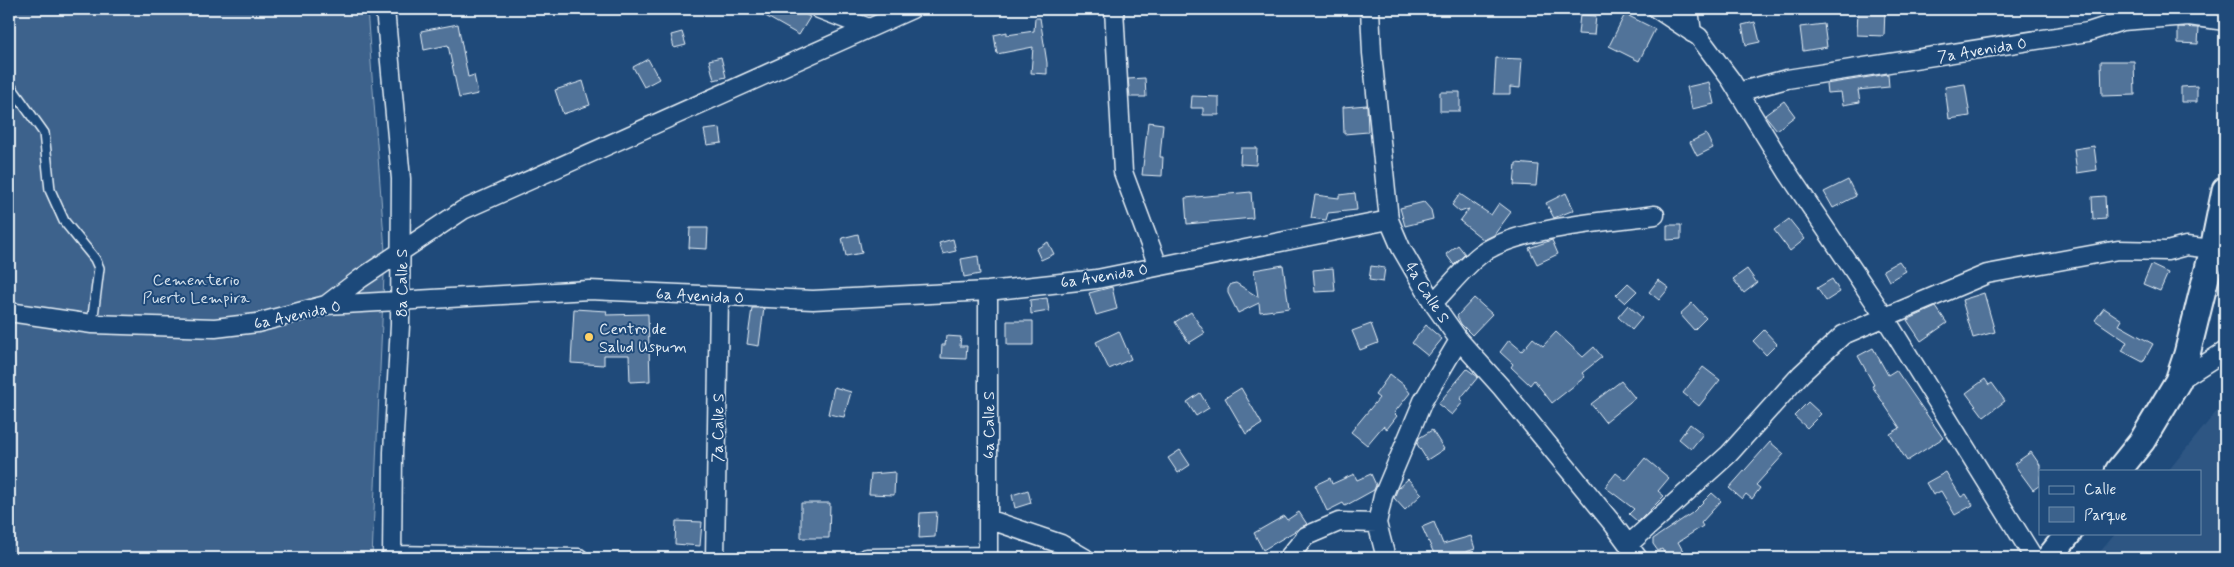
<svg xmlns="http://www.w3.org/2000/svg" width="2234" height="567" viewBox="0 0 2234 567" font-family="Mynerve,sans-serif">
	<rect width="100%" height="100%" fill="#1f4a7a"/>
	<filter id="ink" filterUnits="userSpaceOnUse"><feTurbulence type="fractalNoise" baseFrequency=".02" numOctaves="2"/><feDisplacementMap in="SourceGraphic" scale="10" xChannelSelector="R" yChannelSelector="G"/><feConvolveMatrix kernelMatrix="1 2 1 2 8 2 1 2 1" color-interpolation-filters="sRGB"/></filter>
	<g filter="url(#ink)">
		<!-- built -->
		<path fill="#2e5683" d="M2225 401V558H2095L2116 533H2200V471H2168Z"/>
		<!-- green -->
		<path fill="#3c628c" stroke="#92aac2" d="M9 9H367L385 251 372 558H9Z"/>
		<!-- building -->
		<path fill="#517399" stroke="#e8f1f8" d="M753 9H795L810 17 799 35Z
			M1858 9H1885L1884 36 1857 35Z
			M1625 14 1655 29 1639 61 1609 46Z
			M1580 15 1596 16 1594 35 1578 34Z
			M1035 18H1040L1047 63V74L1031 73 1033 47 997 54 994 35 1007 32V35L1034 31Z
			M1755 22 1760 42 1746 45 1742 25Z
			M458 24 468 77 474 75 478 94 459 98 448 45 424 50 421 31Z
			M1824 24 1827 47 1803 51 1800 27Z
			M2178 27 2199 28 2198 44 2178 43Z
			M682 32 686 45 674 48 671 35Z
			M721 57 726 77 714 80 709 60Z
			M1496 58 1522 59 1520 88 1510 87V94H1494Z
			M648 59 659 79 644 87 633 67Z
			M2101 61H2134L2135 95 2102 96Z
			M1888 74 1889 87 1858 90 1860 102 1843 105 1841 92 1827 93 1826 84Z
			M1145 78 1146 97H1130L1128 79Z
			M583 81 590 105 563 114 555 90Z
			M1709 82 1714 104 1692 109 1687 87Z
			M1965 84 1970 116 1949 119 1945 87Z
			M2197 86V102H2181V87Z
			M1440 92H1460V111H1440Z
			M1192 96 1219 97V115H1203V108H1191Z
			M1784 101 1795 116 1777 130 1765 115Z
			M1367 105 1368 132 1344 134 1343 107Z
			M1148 122 1163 124 1160 157H1163L1162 176 1142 175Z
			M720 128 722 143 707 145 704 130Z
			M1706 134 1713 148 1697 156 1690 142Z
			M2094 146 2097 170 2077 173 2074 149Z
			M1241 148H1257L1256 165 1240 164Z
			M1516 163 1538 165 1536 186 1514 185Z
			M1848 180 1856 196 1833 208 1824 192Z
			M1251 192 1253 218 1187 224 1185 198Z
			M1355 193 1357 210 1328 213 1326 220 1311 218 1315 195 1339 198V195Z
			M1566 193 1574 210 1554 218 1546 203Z
			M1460 194 1491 215 1499 203 1511 212 1494 235 1484 240 1460 221 1469 209 1460 212 1452 205Z
			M2105 196 2106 219 2093 220 2092 197Z
			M1424 202 1431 210 1433 219 1405 226 1400 208Z
			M1789 219 1805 239 1790 251 1774 230Z
			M1667 225H1681V239L1667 240Z
			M690 228H708L707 249 689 248Z
			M858 234 862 253 846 256 842 238Z
			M953 239 956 251 943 254 939 243Z
			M1552 240 1558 254 1537 264 1529 248Z
			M1048 242 1054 254 1041 260 1036 249Z
			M1458 245 1465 254 1454 265 1446 254Z
			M978 256 980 274 964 277 961 259Z
			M1899 261 1906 271 1889 281 1883 270Z
			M1283 265 1289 308 1260 312 1259 303 1238 313 1228 293V289L1231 284 1236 283 1258 297 1254 270Z
			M2151 265 2168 273 2160 291 2143 284Z
			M1371 266 1385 268 1383 282 1369 280Z
			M1333 268 1335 291 1315 292 1313 270Z
			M1747 269 1757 283 1744 293 1733 279Z
			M1832 279 1840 292 1826 301 1817 288Z
			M1658 280 1669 288 1659 300 1649 292Z
			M1628 283 1637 291 1625 303 1616 295Z
			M1112 287 1117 309 1096 315 1089 293Z
			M1984 293 1995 332 1973 338 1962 300Z
			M1047 298 1049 311 1031 314 1030 300Z
			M1474 298 1492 314 1472 335 1461 324 1457 316Z
			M1692 303 1706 318 1694 330 1680 314Z
			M1628 305 1642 318 1632 330 1618 317Z
			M1936 307 1947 323 1921 341 1907 320Z
			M752 308H764L759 346 747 344Z
			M2104 308 2122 320 2119 325 2153 344 2143 362 2122 351 2127 342 2095 320Z
			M574 309 607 311 606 315 648 314 650 381 630 382 629 355H604V365L571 363Z
			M1191 312 1205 333 1189 343 1175 322Z
			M1007 321H1033V345H1007Z
			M1371 324 1378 343 1360 350 1352 331Z
			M1426 325 1442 339 1428 356 1412 343Z
			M1764 330 1777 344 1766 355 1753 341Z
			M1119 331 1131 359 1109 369 1096 342Z
			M1556 332 1583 357 1594 347 1602 357 1582 373 1585 377 1552 403 1534 380 1530 385 1511 367 1513 364 1500 352 1509 340 1522 351 1533 338 1543 346Z
			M946 336 961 337 960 346H967L966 359 941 358 942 345H945Z
			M1873 348 1888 375 1896 370 1943 438 1907 461 1890 434 1900 428 1872 386 1874 385 1858 356Z
			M1703 367 1720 380 1699 406 1683 393Z
			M1467 369 1478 377 1460 399 1463 402 1452 415 1438 404Z
			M1390 374 1404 385 1410 393 1394 413 1397 416 1387 429 1383 426 1367 445 1351 432 1379 398 1375 395Z
			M1985 379 1989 385 1992 383 2005 401 1984 417 1966 393Z
			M1621 381 1635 398 1605 422 1591 404Z
			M834 387 851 392 844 417 828 414Z
			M1241 388 1262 424 1246 434 1225 398Z
			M1200 393 1209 408 1196 416 1187 402Z
			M1808 402 1821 414 1807 428 1794 416Z
			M1690 424 1703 434 1691 449 1679 439Z
			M1432 430 1444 449 1427 460 1417 444 1419 438Z
			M1770 442 1784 454 1756 485 1760 488 1752 499 1746 494 1742 499 1729 488Z
			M1180 450 1190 465 1178 473 1168 458Z
			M2031 452 2040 465V485L2033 490 2014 464Z
			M1645 458 1669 478 1658 491 1664 496 1638 522 1629 514 1634 509 1605 487 1616 473 1626 481Z
			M895 472 894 495 869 494 871 474Z
			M1946 472 1961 497 1966 494 1973 505 1955 515 1941 491 1933 495 1926 483Z
			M1354 474 1357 480 1371 474 1376 485 1374 490 1345 506 1343 503 1327 511 1315 485 1330 478 1332 484Z
			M1408 479 1422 494 1405 510 1394 498 1398 488Z
			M1028 490 1031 503 1015 508 1012 495Z
			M1712 493 1721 501 1701 523 1703 526 1678 542 1687 558H1667L1662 549 1658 551 1653 544V539L1692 513Z
			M801 503H830L829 538H801Z
			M937 512 935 537 919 538 920 513Z
			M1299 512 1307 524 1263 550 1254 533 1284 516 1287 520Z
			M676 521 702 522 700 546 675 544Z
			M1434 522 1443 544 1471 536 1475 549 1457 555 1458 558H1436L1422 527Z"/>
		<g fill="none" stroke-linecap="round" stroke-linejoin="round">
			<!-- lane casing -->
			<g stroke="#e8f1f8" stroke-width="12">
				<path id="lane" d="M9 84 44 133 50 190 64 221 95 259 99 268 92 324"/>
			</g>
			<!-- street casing -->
			<g stroke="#e8f1f8" stroke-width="21">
				<path id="street" d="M385 9 401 179 400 325 393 452 392 558
					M819 9 869 28
					M1114 9 1123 172 1158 266
					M1370 9 1372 53 1389 220 1401 248 1433 303 1459 340 1502 388 1613 524 1638 558
					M1657 9 1699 37 1731 80 1788 173 1884 316 2034 558
					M1689 9 1692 33
					M1738 92 1787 79 2088 32 2122 21 2189 16 2225 21
					M988 291V558
					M1433 303C1448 288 1464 267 1481 254 1519 227 1607 222 1655 215
					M326 305 360 279 463 210 912 9
					M9 312 92 324 215 328 257 323 326 305 589 290 813 300 988 291 1097 279 1389 220
					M2178 381 2225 351
					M988 519 1061 544 1085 558
					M1628 545 1729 454 1801 374 1843 335 1987 274 2118 250 2167 251 2186 246 2213 249
					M392 555 579 558
					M715 558 719 297
					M866 558 988 556
					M1288 558 1306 536 1339 522 1377 523
					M1386 558 1377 523 1383 496 1423 401 1459 340"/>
			</g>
			<!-- secondary casing -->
			<g stroke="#e8f1f8" stroke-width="29">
				<path id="secondary" d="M2118 471 2142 441 2178 381 2187 354 2213 249 2225 190
					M2049 558 2069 533"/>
			</g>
			<!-- lane -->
			<use href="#lane" stroke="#1f4a7a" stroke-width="9"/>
			<!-- street -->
			<use href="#street" stroke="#1f4a7a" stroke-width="18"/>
			<!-- secondary -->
			<use href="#secondary" stroke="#1f4a7a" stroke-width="25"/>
		</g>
	</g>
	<!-- markers -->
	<circle fill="#ffd166" stroke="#1f4a7a" stroke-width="2" cx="589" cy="337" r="5"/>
	<g text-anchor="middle" stroke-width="4" stroke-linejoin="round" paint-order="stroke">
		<!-- street labels -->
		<g font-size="16" fill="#e8f1f8" stroke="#1f4a7a">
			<text transform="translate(1982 49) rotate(-9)" y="6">7a Avenida O</text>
			<text transform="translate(1104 275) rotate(-9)" y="6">6a Avenida O</text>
			<text transform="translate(401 283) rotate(-90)" y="6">8a Calle S</text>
			<text transform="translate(1428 292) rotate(58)" y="6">4a Calle S</text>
			<text transform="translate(700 295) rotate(3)" y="6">6a Avenida O</text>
			<text transform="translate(297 314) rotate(-12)" y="6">6a Avenida O</text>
			<text transform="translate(988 425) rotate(-90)" y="6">6a Calle S</text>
			<text transform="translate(717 428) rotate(-89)" y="6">7a Calle S</text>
		</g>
		<!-- park labels -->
		<g font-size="16" fill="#d7e3ed" stroke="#1f4a7a">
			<text x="196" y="285">Cementerio<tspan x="196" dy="18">Puerto Lempira</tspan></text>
		</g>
		<!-- poi labels -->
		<g font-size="16" fill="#e8f1f8" stroke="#1f4a7a" text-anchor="start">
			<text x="599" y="334">Centro de<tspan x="599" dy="18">Salud Uspum</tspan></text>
		</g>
	</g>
	<!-- margin -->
	<rect width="2234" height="567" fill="none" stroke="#1f4a7a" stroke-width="30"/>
	<rect x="15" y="15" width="2204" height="537" fill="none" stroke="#e8f1f8" stroke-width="2" filter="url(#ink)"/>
	<!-- legend -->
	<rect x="2039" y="470" width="162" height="65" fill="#1f4a7a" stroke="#6f8dac"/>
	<rect x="2049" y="486" width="25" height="8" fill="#1f4a7a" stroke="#6f8dac"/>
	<text x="2084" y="494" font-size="15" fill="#e8f1f8">Calle</text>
	<rect x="2049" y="507" width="25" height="15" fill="#3c628c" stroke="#6f8dac"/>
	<text x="2084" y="520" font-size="15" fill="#e8f1f8">Parque</text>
</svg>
